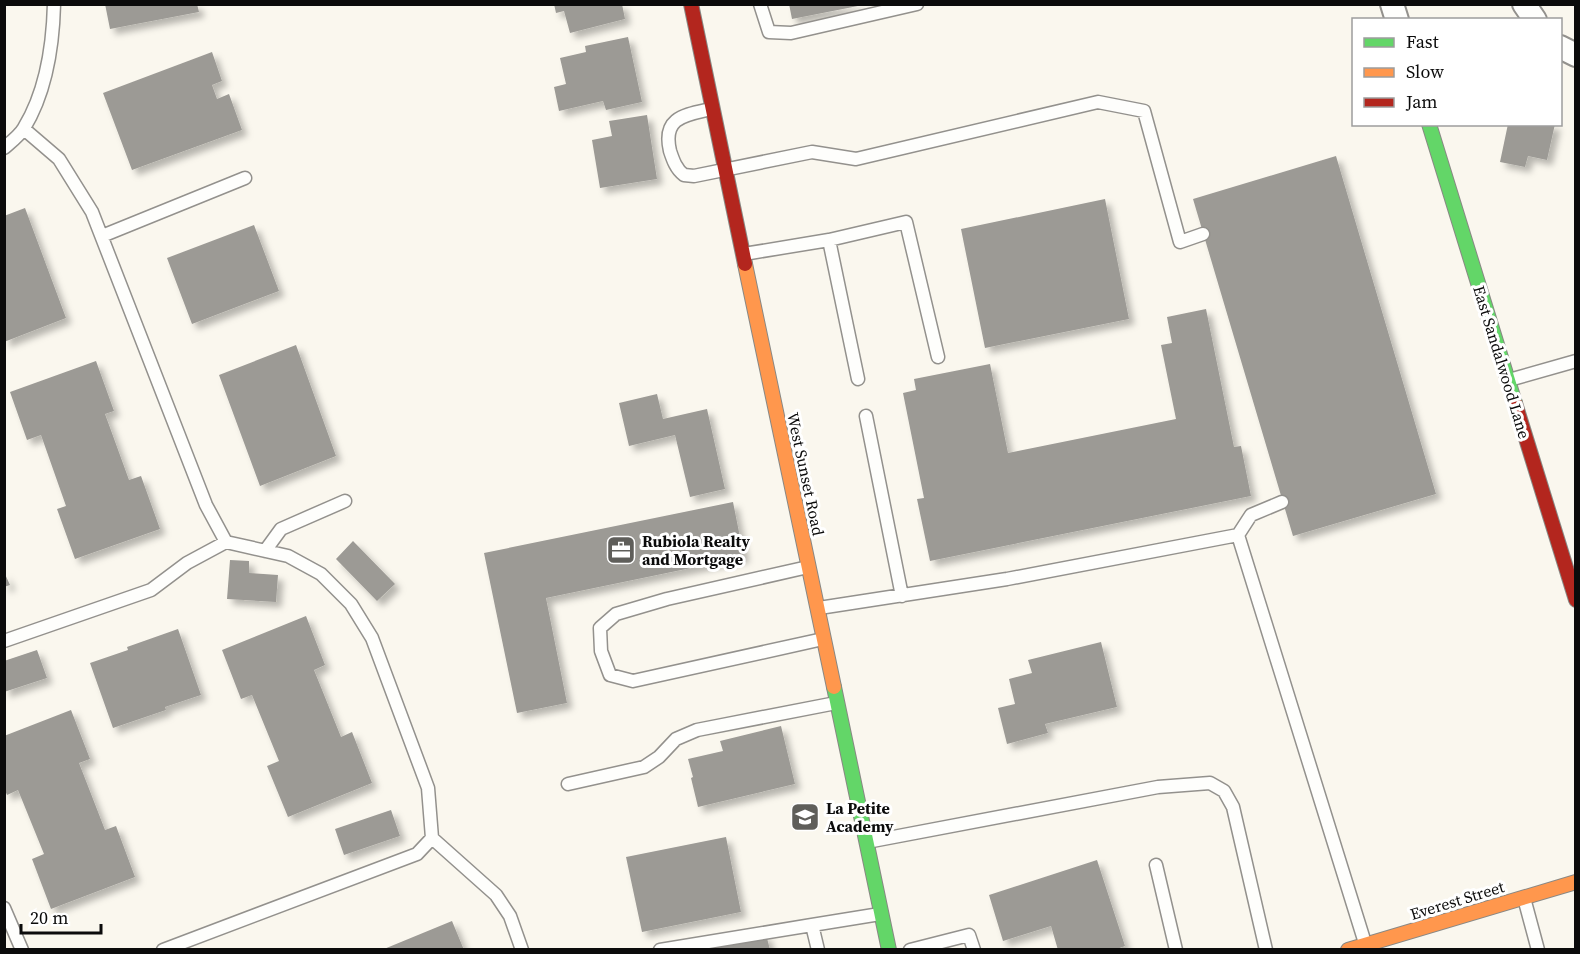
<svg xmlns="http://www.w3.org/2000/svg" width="1580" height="954" viewBox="0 0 1580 954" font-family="'Source Serif 4',serif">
	<defs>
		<filter id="shadow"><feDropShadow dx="5.5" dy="5.5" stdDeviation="3" flood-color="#0004"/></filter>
	</defs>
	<rect width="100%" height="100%" fill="#faf7ee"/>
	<!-- building -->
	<path fill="#9c9a95" filter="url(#shadow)" d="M105 4H197L199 12 110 29Z
		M554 4H622L625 19 570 33 564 11 556 13Z
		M789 4H858V6L792 19Z
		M628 37 642 102 606 110 603 101 559 111 554 87 566 84 560 58 586 52 585 46Z
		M212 52 222 81 212 85 217 99 229 94 242 130 132 170 103 93Z
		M647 115 657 179 600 188 592 140 612 136 609 121Z
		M1508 124H1555L1547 160 1528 156 1525 167 1500 162Z
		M1336 156 1436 494 1293 536 1193 199Z
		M1105 199 1129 319 985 348 961 229Z
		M25 208 66 318 4 342V216Z
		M254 225 279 291 192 324 167 258Z
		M1206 309 1234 447 1241 446 1251 496 930 561 917 499 924 498 903 393 916 390 914 379 990 364 1008 453 1176 419 1161 345 1172 343 1167 317Z
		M296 345 336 456 260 486 219 375Z
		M96 361 114 411 105 414 129 480 141 476 160 529 75 559 57 509 66 506 41 435 27 440 10 392Z
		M657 394 663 419 707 409 725 489 690 497 675 435 629 446 619 403Z
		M733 502 744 557 546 598 567 703 517 713 484 553Z
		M353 541 395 584 377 601 336 559Z
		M230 560 249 561V573L278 575 276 602 227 599Z
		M4 572 10 585 4 587Z
		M306 616 325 665 314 670 341 737 352 732 372 783 288 817 267 766 279 761 252 695 241 699 222 650Z
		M178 629 201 695 165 707 166 710 113 728 90 663 128 650 127 647Z
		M1101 642 1117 707 1045 724 1048 733 1007 744 998 708 1015 704 1009 679 1032 673 1028 660Z
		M37 650 47 678 4 692V661Z
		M71 710 90 759 79 763 105 830 116 826 135 877 51 909 32 859 44 854 18 790 7 795 4 788V736Z
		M781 726 795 784 698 807 691 778 693 777 688 759 723 751 720 741Z
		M391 810 400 836 344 855 335 829Z
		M726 837 741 912 642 932 626 857Z
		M1097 860 1125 946 1114 950H1058L1051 926 1003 941 989 895Z
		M452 921 464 950H384V949Z
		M766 934 770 950H713V949Z"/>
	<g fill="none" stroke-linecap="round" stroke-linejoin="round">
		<!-- lane casing -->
		<g stroke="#93918d" stroke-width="15">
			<path id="lane" d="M760 4 769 32 791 33 917 4
				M711 109C685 115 662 117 670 151 673 160 676 169 684 175L694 176 812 152 856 159 1098 102 1144 111 1180 242 1203 234
				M24 129 59 159 92 212 206 505 226 542 288 556 321 574 351 604 372 638 428 788 432 838 417 854 163 950
				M4 148C11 142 20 135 24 128 46 92 53 45 54 4
				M102 236 245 178
				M744 254 829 240
				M858 379 829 240 906 222 938 357
				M1509 380 1576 361
				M866 416 902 596
				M1238 535 1251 515 1282 502
				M265 551 281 529 345 501
				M808 567 667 599 616 614 600 628 601 651 610 675 633 681 823 639
				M819 608 1007 579 1238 535 1365 943
				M4 641 151 590 187 563 226 542
				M568 784 644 767 659 757 676 739 697 730 836 703
				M432 838 496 895 510 916 522 950
				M867 842 1158 787 1210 783 1224 791 1233 807 1266 950
				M1156 865 1176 950
				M1524 898 1538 950
				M4 908 22 950
				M660 950 812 925
				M818 950 812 925 880 914
				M910 950 969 935 974 950"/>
		</g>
		<!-- street casing -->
		<g stroke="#93918d" stroke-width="26">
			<path id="street" d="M1392 4 1397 20
				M1524 4 1535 20
				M1560 47 1576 55"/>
		</g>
		<!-- fast casing -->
		<g stroke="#898884" stroke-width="16">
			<path id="fast" d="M1429 124 1515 403
				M834 687 889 950"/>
		</g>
		<!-- slow casing -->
		<g stroke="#898884" stroke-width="16">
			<path id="slow" d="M745 264 834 687
				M1348 950 1576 882"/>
		</g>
		<!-- jam casing -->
		<g stroke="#898884" stroke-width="16">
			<path id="jam" d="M691 4 745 264
				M1515 403 1576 600"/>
		</g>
		<!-- lane -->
		<use href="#lane" stroke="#fefefc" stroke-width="12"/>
		<!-- street -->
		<use href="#street" stroke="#fefefc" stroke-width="22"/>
		<!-- fast -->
		<use href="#fast" stroke="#63d668" stroke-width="14"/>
		<!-- slow -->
		<use href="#slow" stroke="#ff974d" stroke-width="14"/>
		<!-- jam -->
		<use href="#jam" stroke="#b3261e" stroke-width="14"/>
	</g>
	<!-- icons -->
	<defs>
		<g id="office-square" transform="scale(1.5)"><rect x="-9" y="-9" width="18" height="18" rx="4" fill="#5f5e5a" stroke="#fff"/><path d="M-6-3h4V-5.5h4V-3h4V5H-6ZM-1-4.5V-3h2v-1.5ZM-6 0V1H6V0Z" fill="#fff"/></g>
		<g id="school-square" transform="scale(1.5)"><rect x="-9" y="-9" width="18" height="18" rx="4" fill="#5f5e5a" stroke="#fff"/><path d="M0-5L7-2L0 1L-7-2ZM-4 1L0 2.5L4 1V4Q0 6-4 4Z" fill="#fff"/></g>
	</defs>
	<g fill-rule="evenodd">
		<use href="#office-square" x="621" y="550"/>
		<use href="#school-square" x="805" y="817"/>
	</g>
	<g text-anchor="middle" stroke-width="6" stroke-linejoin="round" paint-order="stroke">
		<!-- street labels -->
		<g font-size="16" fill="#0b0b0b" stroke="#fff">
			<text transform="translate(1502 362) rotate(73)" y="6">East Sandalwood Lane</text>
			<text transform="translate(806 474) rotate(78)" y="6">West Sunset Road</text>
			<text transform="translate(1457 900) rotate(-17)" y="6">Everest Street</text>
		</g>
		<!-- poi labels -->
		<g font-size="16" font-weight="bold" fill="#0b0b0b" stroke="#fff" text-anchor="start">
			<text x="642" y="547">Rubiola Realty<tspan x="642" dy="18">and Mortgage</tspan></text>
			<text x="826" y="814">La Petite<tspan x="826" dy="18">Academy</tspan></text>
		</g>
	</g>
	<!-- border -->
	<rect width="1580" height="954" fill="none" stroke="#0b0b0b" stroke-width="12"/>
	<!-- legend -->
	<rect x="1352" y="18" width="210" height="108" fill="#ffffff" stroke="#9d9d9d" stroke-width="1.5"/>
	<rect x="1364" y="38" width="30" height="9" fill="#63d668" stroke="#9d9d9d" stroke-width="1.5"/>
	<text x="1406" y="48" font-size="18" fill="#0b0b0b">Fast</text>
	<rect x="1364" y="68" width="30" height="9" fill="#ff974d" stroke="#9d9d9d" stroke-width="1.5"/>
	<text x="1406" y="78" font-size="18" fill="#0b0b0b">Slow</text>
	<rect x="1364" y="98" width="30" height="9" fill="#b3261e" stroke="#9d9d9d" stroke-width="1.5"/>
	<text x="1406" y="108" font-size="18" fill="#0b0b0b">Jam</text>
	<!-- scale -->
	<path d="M21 924v9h80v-9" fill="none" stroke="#0b0b0b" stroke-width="3"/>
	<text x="30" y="924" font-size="18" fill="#0b0b0b" stroke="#ffffff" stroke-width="4.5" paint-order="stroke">20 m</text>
</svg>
